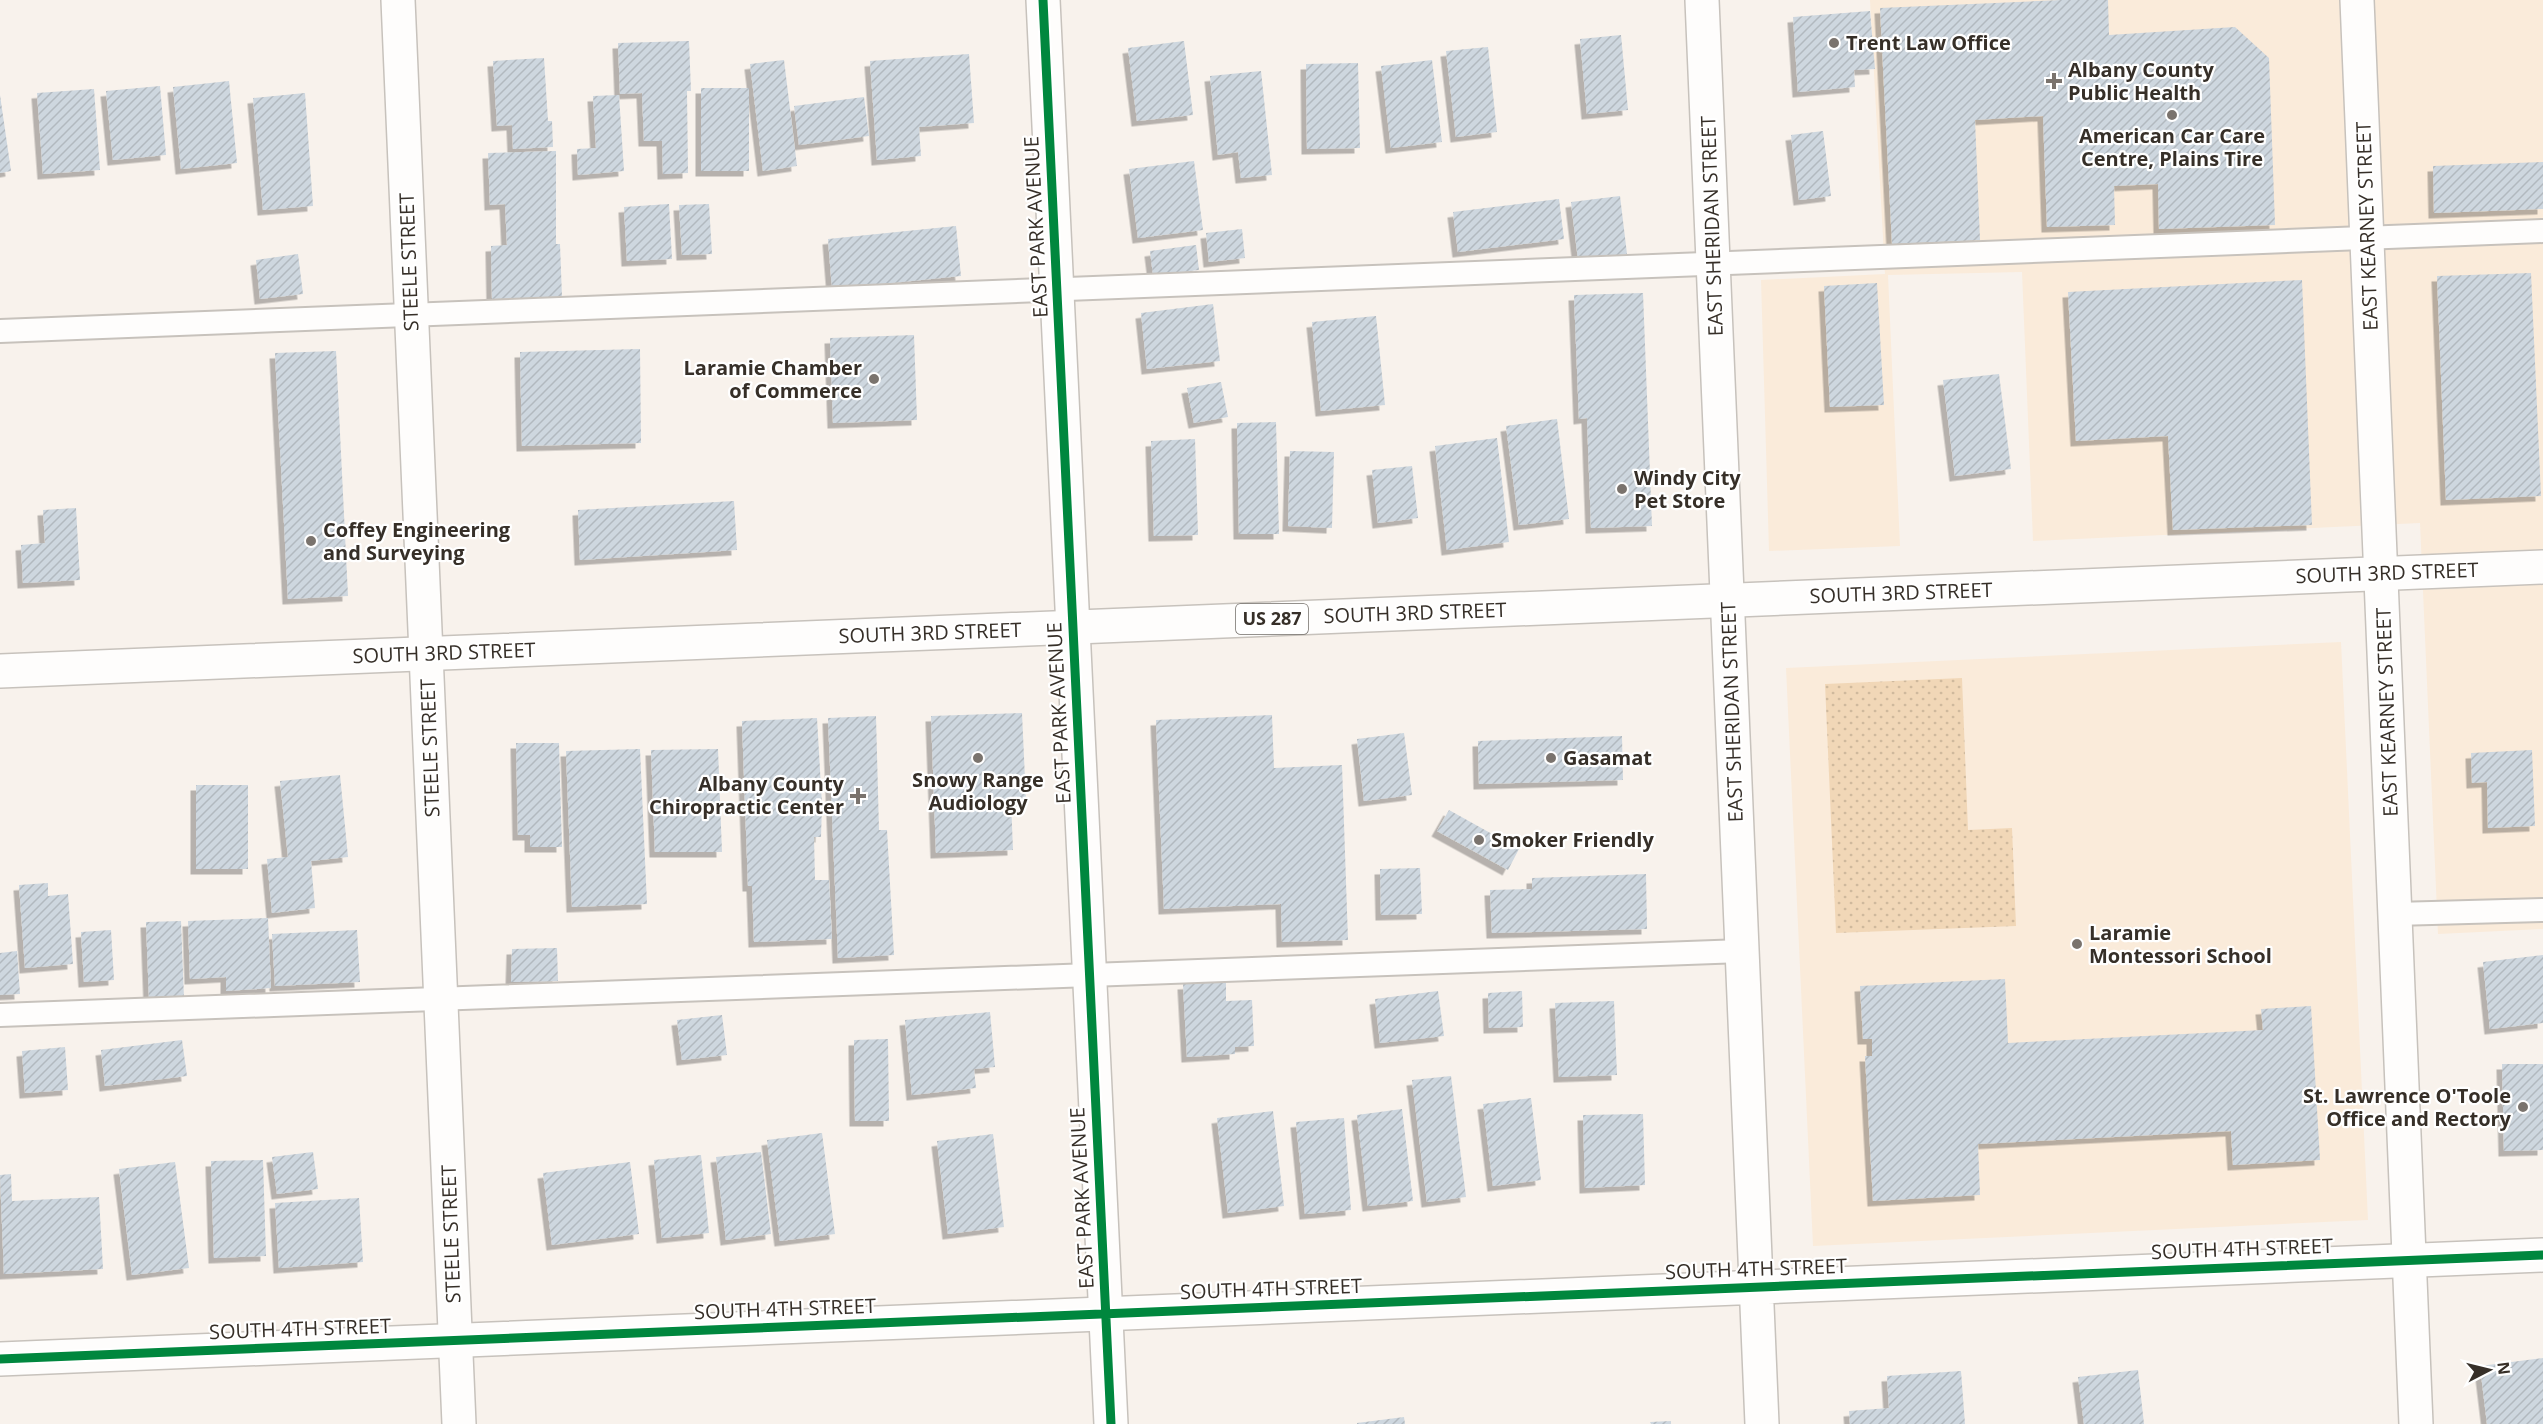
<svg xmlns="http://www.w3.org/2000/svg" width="2543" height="1424" viewBox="0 0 2543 1424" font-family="'Open Sans',sans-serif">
	<defs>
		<pattern id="park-dots" width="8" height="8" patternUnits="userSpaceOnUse" patternTransform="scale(1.5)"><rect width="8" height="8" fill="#f1d7b7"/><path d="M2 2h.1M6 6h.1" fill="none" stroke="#cfb99d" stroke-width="1.8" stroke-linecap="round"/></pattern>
		<pattern id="building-hatch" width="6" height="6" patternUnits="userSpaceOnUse" patternTransform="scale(1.5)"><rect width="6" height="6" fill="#ced7df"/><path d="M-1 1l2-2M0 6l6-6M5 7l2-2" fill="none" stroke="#b2b9bf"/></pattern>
		<filter id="shadow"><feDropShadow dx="-5.5" dy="5.5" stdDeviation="0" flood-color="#0004"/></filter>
	</defs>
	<rect width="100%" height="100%" fill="#f8f2ec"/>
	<!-- built -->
	<path fill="#faebda" d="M1870 0H2543V929L2438 934 2420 523 2033 541 2022 272 1888 275 1900 546 1769 551 1761 280 1885 274Z
		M2341 642 2368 1220 1813 1246 1786 668Z"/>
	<!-- park -->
	<path fill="url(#park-dots)" d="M1962 678 1968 830 2012 828 2016 926 1836 933 1825 684Z"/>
	<!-- building -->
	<path fill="url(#building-hatch)" filter="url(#shadow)" d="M2061 0H2108L2109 35 2235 27 2269 58 2275 225 2159 229 2158 184 2114 186 2115 225 2047 227 2043 116 1975 120 1980 240 1892 244 1880 8Z
		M1870 11 1875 69 1854 70 1855 87 1798 92 1793 17Z
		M1621 35 1628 110 1587 114 1580 39Z
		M689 41 691 91H687L688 173 663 174 662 141H644L642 93 620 94 618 43Z
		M1184 41 1193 115 1137 121 1128 48Z
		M1488 47 1497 132 1456 137 1446 51Z
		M969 54 974 123 919 127 921 156 877 160 870 61Z
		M544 58 548 121H552L553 147 513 149 512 125 497 126 493 61Z
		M784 60 797 166 763 171 750 64Z
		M1432 60 1442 142 1391 148 1381 66Z
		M1358 63 1360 148 1307 149 1306 64Z
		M1261 71 1272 175 1241 178 1238 152 1218 155 1210 76Z
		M229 81 237 163 181 169 173 87Z
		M160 86 166 155 113 160 106 91Z
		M701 88H749V171H701Z
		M94 89 100 170 43 174 37 93Z
		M305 93 313 206 263 210 253 98Z
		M0 95 11 171 0 173Z
		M619 95 624 171 578 175 577 149 596 148 593 96Z
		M864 97 869 136 799 145 794 106Z
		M1823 131 1831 196 1799 200 1791 135Z
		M556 151V244H560L562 297 492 299 491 246 507 245 505 204 490 205 488 153Z
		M1194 161 1203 230 1138 238 1129 169Z
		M2543 162V209L2434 213 2433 166Z
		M1620 196 1627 254 1578 260 1571 202Z
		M1559 199 1564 239 1458 252 1453 212Z
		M669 204 672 259 627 261 624 207Z
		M709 204 712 254 682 255 679 205Z
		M956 226 961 276 832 289 828 239Z
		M1242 229 1245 258 1209 262 1206 233Z
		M1196 245 1199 270 1153 275 1150 251Z
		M298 254 303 294 260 299 256 260Z
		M2531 273 2541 496 2446 500 2437 276Z
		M2302 280 2312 525 2173 530 2168 436 2076 441 2068 292Z
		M1877 283 1884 405 1830 407 1824 286Z
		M1643 293 1652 526 1591 528 1587 418 1579 419 1574 295Z
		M1213 304 1220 361 1147 369 1141 313Z
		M1376 316 1385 405 1321 411 1312 322Z
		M914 335 917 420 833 423 830 338Z
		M640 349 641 443 522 446 520 352Z
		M336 351 348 596 288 599 275 353Z
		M1999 374 2011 469 1955 476 1943 380Z
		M1221 382 1228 417 1194 423 1187 388Z
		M1557 419 1569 519 1519 525 1506 426Z
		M1276 422 1279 534H1239L1237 423Z
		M1497 438 1509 542 1447 550 1435 446Z
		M1195 439 1198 535 1154 536 1151 441Z
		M1290 451 1334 452 1332 528 1288 526Z
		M1412 466 1418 518 1378 523 1372 470Z
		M734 501 737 550 580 560 578 510Z
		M76 508 80 580 23 583 21 545 45 543 43 510Z
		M1022 713 1026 801H1011L1013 850 936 853 931 716Z
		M1272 715 1274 768 1342 765 1348 940 1282 942 1281 904 1164 909 1156 720Z
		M876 716 879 830H887L894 955 838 958 828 718Z
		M817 718 822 805 821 837H814L815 880H829L832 939 754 942 752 886H748L742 721Z
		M1404 733 1412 795 1364 801 1357 739Z
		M1622 736 1623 780 1479 784 1478 741Z
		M516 743H559L562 847H530V835H518Z
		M640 749 647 904 572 907 566 751Z
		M718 749 722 852H655L651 750Z
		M2532 750 2535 826 2488 828 2487 782 2472 783 2471 753Z
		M340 775 348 857 311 861 315 908 272 913 267 859 288 857 280 781Z
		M196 785H248V869H196Z
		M1449 810 1519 849 1508 870 1437 831Z
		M1420 868 1422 914 1381 915 1380 869Z
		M1646 874 1647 929 1492 933 1490 890 1532 889V878Z
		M48 883V896L68 894 73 964 25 968 19 885Z
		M268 918 271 988 226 991V977L190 979 188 921Z
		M181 921 184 998 149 999 146 922Z
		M111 930 114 980 84 982 81 932Z
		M357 930 360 982 275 986 272 934Z
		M557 948 558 981 511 982 512 949Z
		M17 951 20 994 0 995V953Z
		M2543 955V1023L2490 1029 2483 962Z
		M2005 979 2008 1043 2263 1030 2261 1009 2311 1006 2320 1160 2233 1165 2231 1131 1978 1144 1980 1195 1873 1201 1865 1056H1872V1039H1863L1860 986Z
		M1226 982V1001L1252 1000 1254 1046 1235 1047V1054L1187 1057 1183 984Z
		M1438 991 1444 1036 1380 1043 1375 999Z
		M1522 991 1523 1027 1489 1028 1488 993Z
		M1614 1001 1617 1075 1559 1077 1555 1003Z
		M990 1012 995 1067 974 1069 976 1088 912 1095 905 1020Z
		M722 1015 727 1055 682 1060 677 1020Z
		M888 1039 889 1121H855L854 1040Z
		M182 1040 187 1076 105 1086 101 1050Z
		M65 1047 68 1090 25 1093 22 1051Z
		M2502 1064H2543V1150L2504 1151Z
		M1451 1076 1466 1197 1427 1202 1412 1080Z
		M1531 1098 1541 1180 1493 1186 1483 1104Z
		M1402 1109 1413 1201 1368 1206 1357 1115Z
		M1273 1111 1284 1206 1228 1213 1217 1118Z
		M1643 1114 1645 1185 1585 1188 1583 1115Z
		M1344 1118 1351 1210 1305 1214 1296 1122Z
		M822 1133 835 1234 780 1241 767 1140Z
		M993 1134 1004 1227 948 1234 937 1141Z
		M313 1152 318 1189 277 1194 272 1157Z
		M761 1152 771 1234 726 1240 716 1157Z
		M701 1155 709 1233 662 1238 654 1160Z
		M263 1160 266 1256 214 1258 211 1161Z
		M175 1162 189 1268 132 1275 119 1169Z
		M630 1162 639 1234 552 1245 543 1173Z
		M11 1174 12 1201 99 1197 103 1269 4 1274 0 1175Z
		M359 1198 363 1262 279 1268 275 1203Z
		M2543 1358V1424H2487L2480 1366Z
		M2138 1370 2144 1424H2084L2078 1377Z
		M1961 1371 1965 1424H1850L1849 1411 1889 1408 1887 1376Z
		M1404 1417 1405 1424H1357V1423Z
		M1671 1421V1424H1651L1650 1422Z"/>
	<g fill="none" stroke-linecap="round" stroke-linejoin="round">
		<!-- service casing -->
		<g stroke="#c7c2bc" stroke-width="26">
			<path id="service" d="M0 331 2543 231
				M2395 914 2543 910
				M0 1015 1742 951"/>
		</g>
		<!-- minor casing -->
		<g stroke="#c7c2bc" stroke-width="36">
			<path id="minor" d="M398 0 459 1424
				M1043 0 1111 1424
				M2357 0 2416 1424"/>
		</g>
		<!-- tertiary casing -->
		<g stroke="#c7c2bc" stroke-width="36">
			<path id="tertiary" d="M1702 0 1762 1424
				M0 1359 2543 1255"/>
		</g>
		<!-- primary casing -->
		<g stroke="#c7c2bc" stroke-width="36">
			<path id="primary" d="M0 671 2543 567"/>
		</g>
		<!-- service -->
		<use href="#service" stroke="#fefdfc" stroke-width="22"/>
		<!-- minor -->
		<use href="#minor" stroke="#fefdfc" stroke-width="33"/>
		<!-- tertiary -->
		<use href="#tertiary" stroke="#fefdfc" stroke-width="33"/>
		<!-- primary -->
		<use href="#primary" stroke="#fefdfc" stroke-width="33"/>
		<!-- cycleway casing -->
		<g stroke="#fff" stroke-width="13">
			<path id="cycleway" d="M1043 0 1111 1424
				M0 1359 2543 1255"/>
		</g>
		<!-- cycleway -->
		<use href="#cycleway" stroke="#00873e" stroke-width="9"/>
	</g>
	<!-- markers -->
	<g fill="#7a736d" stroke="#fff" stroke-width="2">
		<circle cx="1834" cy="43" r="6"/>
		<path d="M2051 72h6v6h6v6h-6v6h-6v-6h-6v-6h6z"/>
		<circle cx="2172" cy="115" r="6"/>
		<circle cx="874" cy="379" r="6"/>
		<circle cx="1622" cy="489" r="6"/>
		<circle cx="311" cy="541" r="6"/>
		<circle cx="978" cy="758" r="6"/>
		<circle cx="1551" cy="758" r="6"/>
		<path d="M855 787h6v6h6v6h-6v6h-6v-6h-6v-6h6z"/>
		<circle cx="1479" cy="840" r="6"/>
		<circle cx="2077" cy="944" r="6"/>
		<circle cx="2523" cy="1107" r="6"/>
	</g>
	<g text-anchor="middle" stroke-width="4.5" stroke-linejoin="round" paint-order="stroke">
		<!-- shield labels -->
		<rect fill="#fff" stroke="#726d68" stroke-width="1.5" x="1236" y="604" width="72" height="30" rx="4.5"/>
		<g font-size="18" font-weight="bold" fill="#362f28">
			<text x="1272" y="625">US 287</text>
		</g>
		<!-- poi labels -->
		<g font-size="20" font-weight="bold" fill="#362f28" stroke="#fff" text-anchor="start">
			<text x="1846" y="50">Trent Law Office</text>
			<text x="2068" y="77">Albany County<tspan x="2068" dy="23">Public Health</tspan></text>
			<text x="2172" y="143" text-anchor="middle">American Car Care<tspan x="2172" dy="23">Centre, Plains Tire</tspan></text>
			<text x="862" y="375" text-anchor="end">Laramie Chamber<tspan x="862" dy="23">of Commerce</tspan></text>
			<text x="1634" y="485">Windy City<tspan x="1634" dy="23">Pet Store</tspan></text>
			<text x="323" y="537">Coffey Engineering<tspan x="323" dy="23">and Surveying</tspan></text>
			<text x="1563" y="765">Gasamat</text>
			<text x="978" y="787" text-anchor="middle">Snowy Range<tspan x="978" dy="23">Audiology</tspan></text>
			<text x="844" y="791" text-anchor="end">Albany County<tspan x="844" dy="23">Chiropractic Center</tspan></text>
			<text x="1491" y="847">Smoker Friendly</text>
			<text x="2089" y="940">Laramie<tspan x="2089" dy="23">Montessori School</tspan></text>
			<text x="2511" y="1103" text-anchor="end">St. Lawrence O'Toole<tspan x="2511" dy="23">Office and Rectory</tspan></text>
		</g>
		<!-- street labels -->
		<g font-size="20" fill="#362f28" stroke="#fff">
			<text transform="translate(1712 226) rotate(-92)" y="7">EAST SHERIDAN STREET</text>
			<text transform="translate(2367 226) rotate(-92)" y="7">EAST KEARNEY STREET</text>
			<text transform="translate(1036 227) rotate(-93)" y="7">EAST PARK AVENUE</text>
			<text transform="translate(409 262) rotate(-92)" y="7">STEELE STREET</text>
			<text transform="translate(2387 573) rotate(-2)" y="7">SOUTH 3RD STREET</text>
			<text transform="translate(1901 593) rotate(-2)" y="7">SOUTH 3RD STREET</text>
			<text transform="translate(1415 613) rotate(-2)" y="7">SOUTH 3RD STREET</text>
			<text transform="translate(930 633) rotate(-2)" y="7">SOUTH 3RD STREET</text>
			<text transform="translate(444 653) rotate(-2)" y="7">SOUTH 3RD STREET</text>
			<text transform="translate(1732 712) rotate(-92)" y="7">EAST SHERIDAN STREET</text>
			<text transform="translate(2387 712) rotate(-92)" y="7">EAST KEARNEY STREET</text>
			<text transform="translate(1059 713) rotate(-93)" y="7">EAST PARK AVENUE</text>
			<text transform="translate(430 748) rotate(-92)" y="7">STEELE STREET</text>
			<text transform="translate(1082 1198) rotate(-93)" y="7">EAST PARK AVENUE</text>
			<text transform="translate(451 1234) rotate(-92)" y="7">STEELE STREET</text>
			<text transform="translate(2242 1249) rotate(-2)" y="7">SOUTH 4TH STREET</text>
			<text transform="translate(1756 1269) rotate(-2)" y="7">SOUTH 4TH STREET</text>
			<text transform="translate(1271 1289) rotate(-2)" y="7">SOUTH 4TH STREET</text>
			<text transform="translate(785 1309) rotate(-2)" y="7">SOUTH 4TH STREET</text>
			<text transform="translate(300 1329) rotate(-2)" y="7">SOUTH 4TH STREET</text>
		</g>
	</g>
	<!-- north arrow -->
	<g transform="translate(2489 1370) rotate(83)" stroke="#ffffff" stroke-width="4.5" paint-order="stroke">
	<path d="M0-4.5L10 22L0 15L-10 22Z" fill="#362f28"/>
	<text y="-9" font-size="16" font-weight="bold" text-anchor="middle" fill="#362f28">N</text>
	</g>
</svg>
